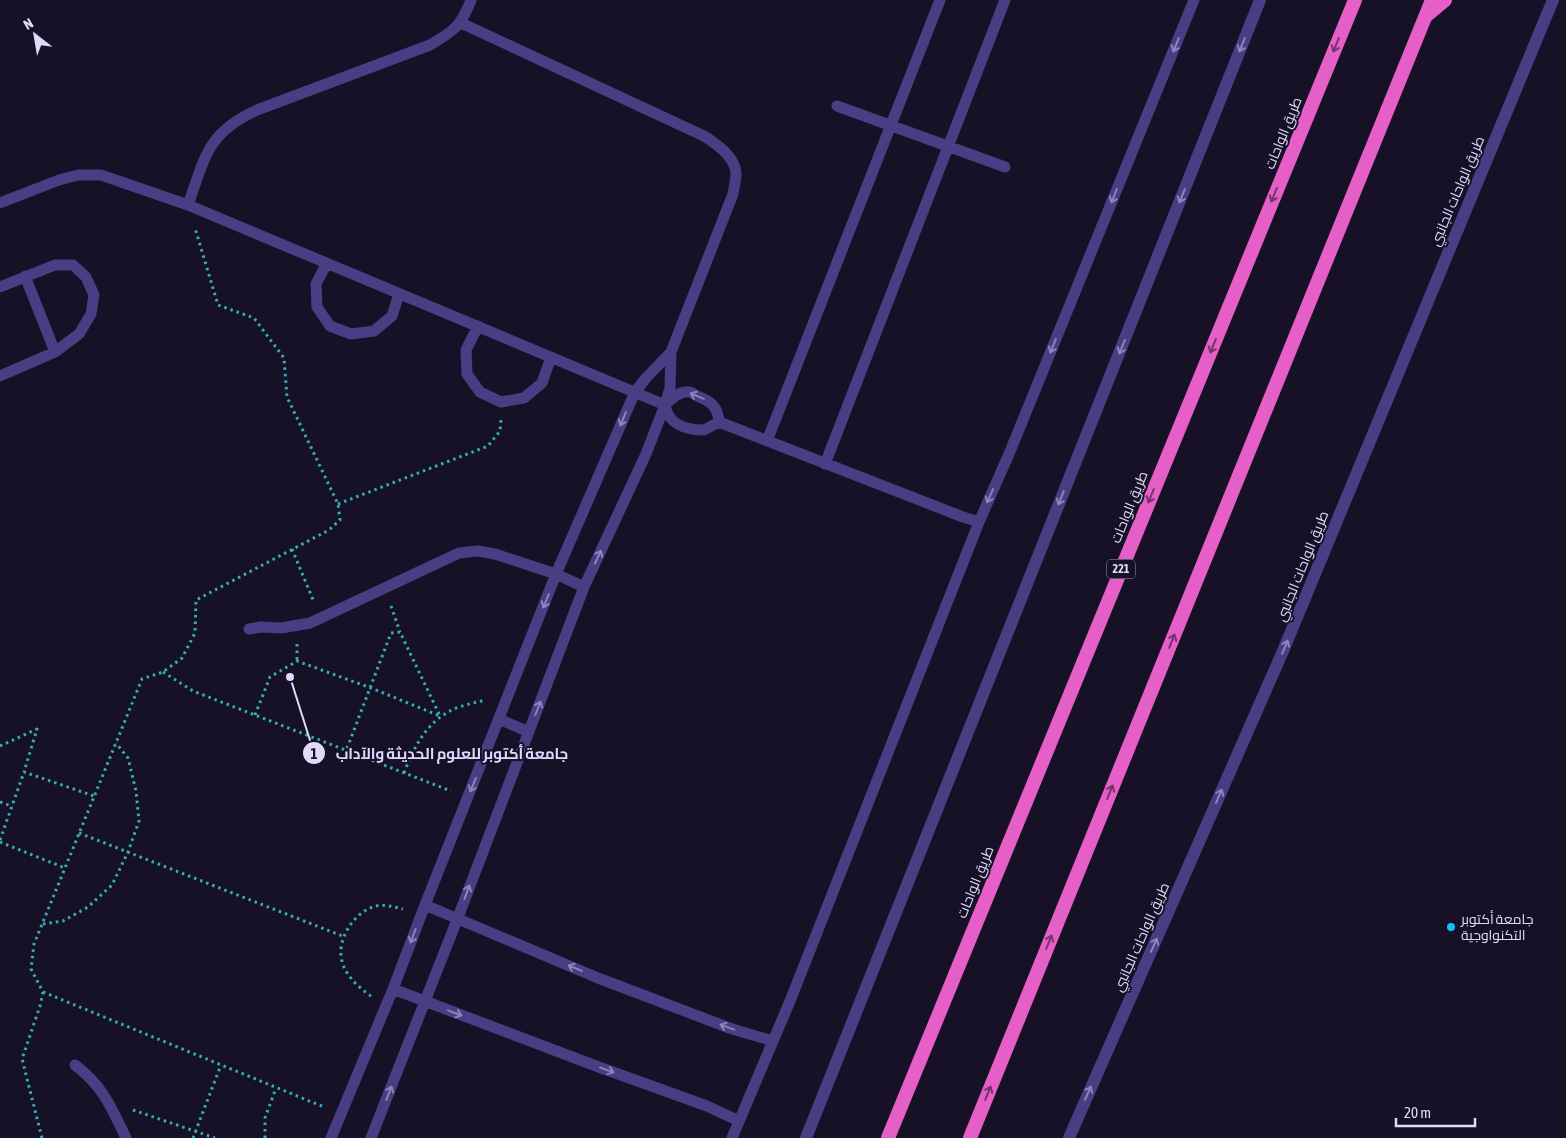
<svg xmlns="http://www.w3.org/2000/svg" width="1566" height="1138" viewBox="0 0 1566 1138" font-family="'Asap Condensed',Cairo,sans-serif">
	<rect width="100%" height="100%" fill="#171128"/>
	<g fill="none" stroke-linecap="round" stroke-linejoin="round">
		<!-- path -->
		<path stroke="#35aeb5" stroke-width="3" stroke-dasharray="2.5 4" stroke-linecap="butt" d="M338 504 488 446 500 431 501 420
			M292 549 314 602
			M391 606 400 632
			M297 644V661
			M163 672 193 691 451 791
			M255 715 270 677 297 661 371 688 440 716 400 632 391 633 346 751
			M0 746 37 729 24 772
			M404 773C415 744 429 718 459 707 468 704 477 702 486 700
			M0 802 12 806
			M79 833 345 937
			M0 840 24 772 94 796
			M0 842 65 868
			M43 924 63 921 88 907 112 885 128 852 139 821 136 791 128 758 116 743
			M43 992 324 1107
			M371 996C359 988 345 975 342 961 336 939 355 911 376 906 385 904 394 907 403 909
			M133 1110 215 1138
			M42 1138 22 1059 40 1006 43 992 31 969 34 944 142 679 163 672 182 658 195 633 196 600 329 530 340 520 338 504 287 397 284 358 254 318 218 305 195 228
			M193 1138 221 1065
			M265 1138V1118L276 1088"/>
		<!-- service -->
		<path stroke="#493e84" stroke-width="11" d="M837 106 1005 167
			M0 203 59 180 78 175H101L188 205 665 405
			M188 205C205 157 207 133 257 110L430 45C454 31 461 26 471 0
			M327 263 316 284 317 307 330 326 351 334 374 331 392 316 399 294
			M25 276 55 352
			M0 287 55 265H73L86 277 94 295 91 314 79 334 55 352 0 376
			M478 326 466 350 467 374 480 392 501 402 524 398 542 383 551 357
			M665 405C670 400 678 392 686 392 689 391 694 394 697 396 711 401 718 407 719 422
			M665 405C668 424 686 430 704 430L719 422
			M719 422 963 517 979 522
			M767 441 940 0
			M825 464 1005 0
			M249 629 261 627 281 628 310 623 459 553 478 551 495 554 556 574 584 587
			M499 719 529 732
			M425 905 598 978 732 1029 773 1041
			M393 989 596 1066 707 1106 739 1121
			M75 1065C103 1086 111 1107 126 1138
			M331 1138 393 989 425 905 556 574 635 392 646 378 671 352
			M371 1138 457 920 584 587 646 454 665 405 670 388 671 352 733 194C734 187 736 180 736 173 735 157 717 144 704 136L461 23
			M732 1138 790 1001 979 522 1009 454 1194 0"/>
		<!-- tertiary -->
		<path stroke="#493e84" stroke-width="12" d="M806 1138 1260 0
			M1069 1138 1283 651 1553 0"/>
		<!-- trunk -->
		<path stroke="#e55fc6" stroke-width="14" d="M1427 15 1445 0
			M888 1138 1355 0
			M970 1138 1432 0"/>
	</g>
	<!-- one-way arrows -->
	<defs><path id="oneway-shaft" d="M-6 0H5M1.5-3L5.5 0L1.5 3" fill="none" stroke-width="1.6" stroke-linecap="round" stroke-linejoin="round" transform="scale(1.25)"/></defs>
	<g stroke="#8d84ba">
		<use href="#oneway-shaft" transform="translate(1176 45) rotate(112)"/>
		<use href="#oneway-shaft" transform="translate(1242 45) rotate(112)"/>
		<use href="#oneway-shaft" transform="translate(1114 196) rotate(112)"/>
		<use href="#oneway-shaft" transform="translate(1182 196) rotate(112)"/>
		<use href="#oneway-shaft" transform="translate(1053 346) rotate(112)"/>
		<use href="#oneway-shaft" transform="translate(1122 347) rotate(112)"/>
		<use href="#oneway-shaft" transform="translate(697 396) rotate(-158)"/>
		<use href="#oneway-shaft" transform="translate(623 419) rotate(113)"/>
		<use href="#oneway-shaft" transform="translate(990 496) rotate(114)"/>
		<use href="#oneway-shaft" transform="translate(1061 498) rotate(112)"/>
		<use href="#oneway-shaft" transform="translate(598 557) rotate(-65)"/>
		<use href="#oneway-shaft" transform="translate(546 601) rotate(112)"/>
		<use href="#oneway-shaft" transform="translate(1285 647) rotate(-67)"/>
		<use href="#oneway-shaft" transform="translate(538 708) rotate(-69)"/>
		<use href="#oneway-shaft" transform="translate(473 785) rotate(112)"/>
		<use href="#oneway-shaft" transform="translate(1219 796) rotate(-66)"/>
		<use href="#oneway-shaft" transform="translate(467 892) rotate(-70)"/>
		<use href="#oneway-shaft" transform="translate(413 936) rotate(111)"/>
		<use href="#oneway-shaft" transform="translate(1154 945) rotate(-66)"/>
		<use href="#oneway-shaft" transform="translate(575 968) rotate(-157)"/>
		<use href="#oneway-shaft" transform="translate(455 1013) rotate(21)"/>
		<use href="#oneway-shaft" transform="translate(727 1027) rotate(-160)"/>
		<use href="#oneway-shaft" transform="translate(607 1070) rotate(20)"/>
		<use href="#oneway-shaft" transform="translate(389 1093) rotate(-69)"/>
		<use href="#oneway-shaft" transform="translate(1088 1093) rotate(-66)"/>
	</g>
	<g stroke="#74346f">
		<use href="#oneway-shaft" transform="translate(1336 45) rotate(112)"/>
		<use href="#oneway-shaft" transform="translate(1274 195) rotate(112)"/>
		<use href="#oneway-shaft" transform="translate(1213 346) rotate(112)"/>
		<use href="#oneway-shaft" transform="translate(1151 496) rotate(112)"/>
		<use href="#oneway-shaft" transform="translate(1172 641) rotate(-68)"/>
		<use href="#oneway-shaft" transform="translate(1110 792) rotate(-68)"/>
		<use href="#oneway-shaft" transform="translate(1049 942) rotate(-68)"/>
		<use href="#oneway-shaft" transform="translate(988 1093) rotate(-68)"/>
	</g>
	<!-- markers -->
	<circle fill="#0ec3f5" stroke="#171128" stroke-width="2" cx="1451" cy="927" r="5"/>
	<g text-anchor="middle" stroke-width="4" stroke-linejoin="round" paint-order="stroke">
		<!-- shield labels -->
		<rect fill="#171128" stroke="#a49dbd" stroke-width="1" x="1107" y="559.5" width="28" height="19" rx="4"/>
		<g font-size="12" font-weight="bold" fill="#e1d9fd">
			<text x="1121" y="573">221</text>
		</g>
		<!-- street labels -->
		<g font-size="14" fill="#e1d9fd" stroke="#171128">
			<text transform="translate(1283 133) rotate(-68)" y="5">طريق الواحات</text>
			<text transform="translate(1457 191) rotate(-67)" y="5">طريق الواحات الجانبي</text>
			<text transform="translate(1129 507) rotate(-68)" y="5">طريق الواحات</text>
			<text transform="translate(1302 566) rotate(-68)" y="5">طريق الواحات الجانبي</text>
			<text transform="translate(975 882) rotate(-68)" y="5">طريق الواحات</text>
			<text transform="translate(1141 937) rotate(-66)" y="5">طريق الواحات الجانبي</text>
		</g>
		<!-- poi labels -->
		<g font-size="14" fill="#e1d9fd" stroke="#171128" text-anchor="start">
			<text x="1461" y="924">جامعة أكتوبر<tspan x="1461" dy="16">التكنواوجية</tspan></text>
		</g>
	</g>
	<!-- callouts -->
	<path fill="none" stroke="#e1d9fd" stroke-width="2" d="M290 677L314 753"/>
	<g fill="#e1d9fd" stroke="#171128" stroke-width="2">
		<circle cx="290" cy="677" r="5"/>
		<circle cx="314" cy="753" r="12"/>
	</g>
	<g font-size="15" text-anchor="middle" font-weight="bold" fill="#111">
		<text x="314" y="759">1</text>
	</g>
	<g font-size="15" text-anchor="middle" font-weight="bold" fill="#e1d9fd" stroke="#171128" stroke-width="4" stroke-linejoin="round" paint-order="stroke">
		<text x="452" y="759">جامعة أكتوبر للعلوم الحديثة والآداب</text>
	</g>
	<!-- north arrow -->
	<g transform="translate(35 35) rotate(329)" stroke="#171128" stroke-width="4" paint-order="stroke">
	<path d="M0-4L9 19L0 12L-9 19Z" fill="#e1d9fd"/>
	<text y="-8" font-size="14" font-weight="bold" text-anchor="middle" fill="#e1d9fd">N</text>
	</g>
	<!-- scale -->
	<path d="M1396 1118v8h79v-8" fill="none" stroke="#e1d9fd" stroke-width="2.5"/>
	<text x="1404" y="1118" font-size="15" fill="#e1d9fd" stroke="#171128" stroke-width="4" paint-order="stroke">20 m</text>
</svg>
